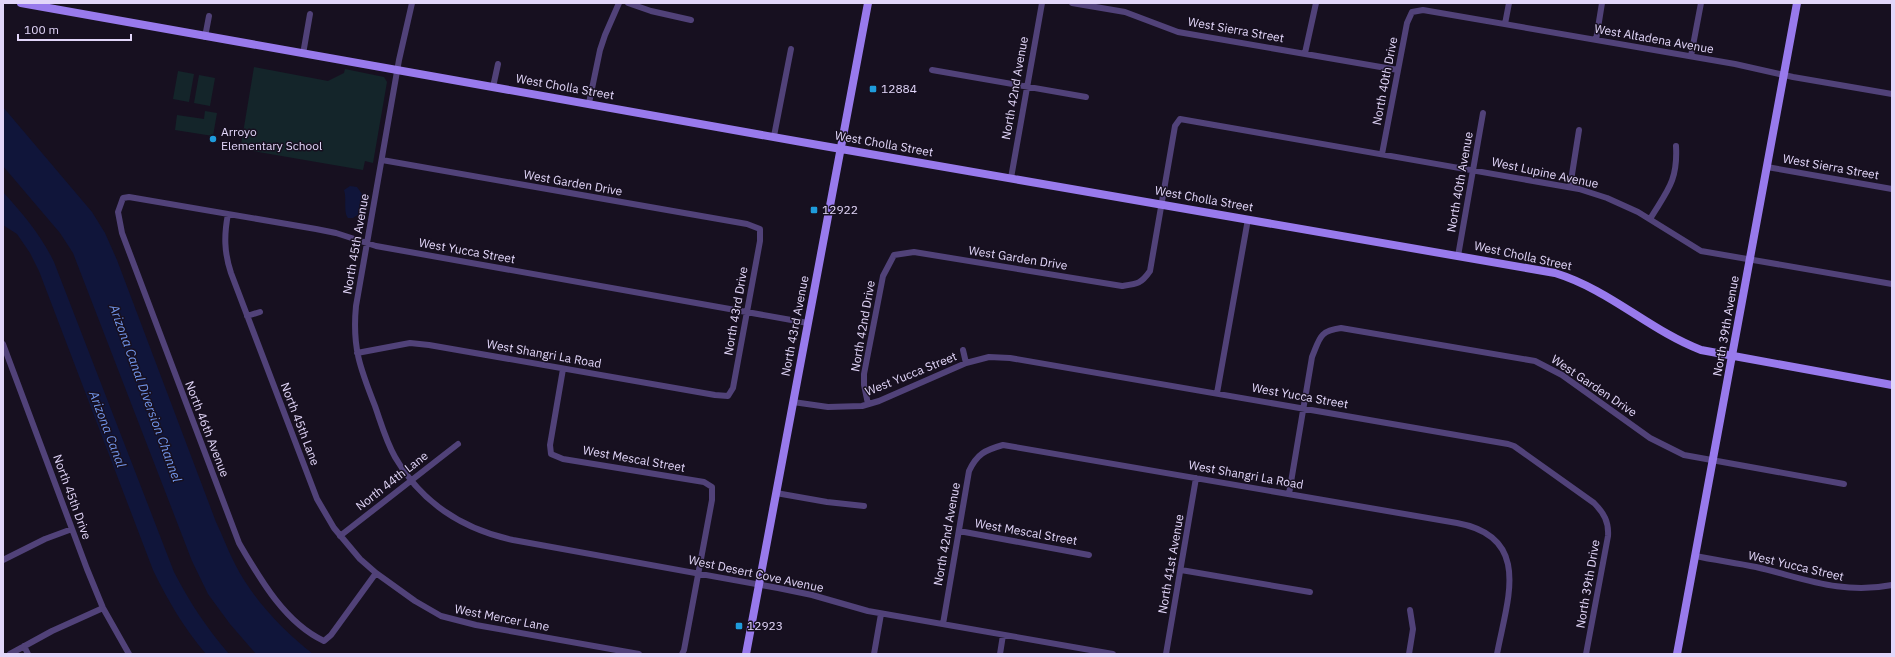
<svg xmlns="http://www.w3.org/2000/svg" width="1895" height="657" viewBox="0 0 1895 657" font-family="'IBM Plex Sans',sans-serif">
	<rect width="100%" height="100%" fill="#171020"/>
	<!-- green -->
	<path fill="#14252a" d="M254 67 328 81 344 73 345 69 384 77 387 82 373 163 365 161 363 170 247 150V146L241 145Z
		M178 71 194 74 189 102 173 99Z
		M199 75 215 78 210 106 194 103Z
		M205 111 217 113 213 136 175 130 177 115 204 119Z"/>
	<!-- water -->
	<path fill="#10153a" d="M3 107 92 212 105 233 117 260 216 522C223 536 228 551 235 564 252 598 283 631 313 654H256L230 624 208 594 192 561 73 253 60 233 3 166Z
		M350 186 357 187 362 194 359 214 353 218H348C343 212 347 198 344 190Z
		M3 192C23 214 41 235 54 262L174 572C190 603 206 627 229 654H206C184 628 168 601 153 570L39 271 30 253 17 234 3 225Z"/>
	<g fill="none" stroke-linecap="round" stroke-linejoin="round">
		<!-- street -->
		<path stroke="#514279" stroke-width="6" d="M412 3 399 60 356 306C352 347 360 368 375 406 381 423 386 441 395 457 421 502 462 529 513 540L778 588 812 595 868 611 1113 654
			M628 3 651 11 691 20
			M1072 3 1125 12 1178 32 1398 70
			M1505 24 1509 3
			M205 37 209 16
			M1596 40 1602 3
			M1305 53 1316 3
			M303 54 310 14
			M1691 56 1701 3
			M932 70 1086 97
			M493 87 498 64
			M589 103 600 50 605 35 619 3
			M774 136 791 49
			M1382 154 1407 23 1412 12 1423 10 1735 64 1793 77 1892 94
			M1767 167 1892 189
			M1011 178 1042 3
			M1570 187 1579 130
			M228 214C224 235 224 252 231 273L317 499 334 528 360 559 376 573 415 601 441 616 476 625 639 654
			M1650 219C1667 191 1678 181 1676 146
			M1458 256 1483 113
			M247 316 260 312
			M3 344 87 569 103 608 129 654
			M963 350 966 363
			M357 353 410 343 429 345 715 395 728 396 733 388 760 241V229L747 224 382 160
			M563 369 550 445 551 454 563 459 704 482 712 487V500L684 650 682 654
			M1217 393 1248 219
			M793 402 828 407 862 406 879 401 966 363 989 357 1010 358 1508 444 1514 446 1594 503C1604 513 1609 522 1608 536L1586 654
			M868 404 864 385V374L883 276 894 255 914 252 1122 286C1137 284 1141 284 1150 271L1175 126 1180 119 1579 189 1607 198 1638 212 1701 251 1892 284
			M776 493 827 502 864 506
			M1289 494 1312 357C1320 338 1319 331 1341 328L1535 361 1562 375 1650 438 1684 455 1844 484
			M959 531 1089 555
			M340 536 458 444
			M1695 556C1715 560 1736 563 1756 567 1803 578 1842 595 1892 585
			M3 560 45 539 72 529
			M1181 570 1310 592
			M376 573 331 635 324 641C285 623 260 579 239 543L122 233 118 212 123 198 129 197 316 229 336 233 376 246 808 323
			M943 624 969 471C977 454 985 450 1003 445L1457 523C1533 537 1507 600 1497 654
			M24 646 28 654
			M10 654 52 631 103 608
			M874 654 881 614
			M1000 654 1003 635
			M1166 654 1196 478
			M1409 654 1413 629 1410 610"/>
		<!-- secondary -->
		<path stroke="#987aec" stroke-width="8" d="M21 3 824 146 1555 273C1610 290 1649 330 1701 350L1892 385
			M746 654 868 3
			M1677 654 1797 3"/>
	</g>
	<!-- markers -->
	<g fill="#1f9cdc" stroke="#171020" stroke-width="1.5">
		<rect x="869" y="85" width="8" height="8" rx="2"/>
		<circle cx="213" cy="139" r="4"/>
		<rect x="810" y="206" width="8" height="8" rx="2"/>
		<rect x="735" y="622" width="8" height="8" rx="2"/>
	</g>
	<g text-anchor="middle" stroke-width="3" stroke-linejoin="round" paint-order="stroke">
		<!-- street labels -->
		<g font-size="12" fill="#e2d6f9" stroke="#171020">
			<text transform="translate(1236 30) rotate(10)" y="4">West Sierra Street</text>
			<text transform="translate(1654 39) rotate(10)" y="4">West Altadena Avenue</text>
			<text transform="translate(1385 81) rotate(-79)" y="4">North 40th Drive</text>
			<text transform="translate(565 87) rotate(10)" y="4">West Cholla Street</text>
			<text transform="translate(1015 88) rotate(-80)" y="4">North 42nd Avenue</text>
			<text transform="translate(884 144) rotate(10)" y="4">West Cholla Street</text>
			<text transform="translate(1831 167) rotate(10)" y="4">West Sierra Street</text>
			<text transform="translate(1545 173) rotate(12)" y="4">West Lupine Avenue</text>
			<text transform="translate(1460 182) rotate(-80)" y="4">North 40th Avenue</text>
			<text transform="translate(573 183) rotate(10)" y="4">West Garden Drive</text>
			<text transform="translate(1204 199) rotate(10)" y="4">West Cholla Street</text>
			<text transform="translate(356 244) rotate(-80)" y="4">North 45th Avenue</text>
			<text transform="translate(467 251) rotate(10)" y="4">West Yucca Street</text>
			<text transform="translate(1523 256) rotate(12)" y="4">West Cholla Street</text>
			<text transform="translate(1018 258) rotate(9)" y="4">West Garden Drive</text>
			<text transform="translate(736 311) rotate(-80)" y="4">North 43rd Drive</text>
			<text transform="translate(795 326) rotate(-79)" y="4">North 43rd Avenue</text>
			<text transform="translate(863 326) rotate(-80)" y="4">North 42nd Drive</text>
			<text transform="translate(1726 326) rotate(-80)" y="4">North 39th Avenue</text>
			<text transform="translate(544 354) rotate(10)" y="4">West Shangri La Road</text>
			<text transform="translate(911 374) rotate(-22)" y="4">West Yucca Street</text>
			<text transform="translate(1594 386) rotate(34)" y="4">West Garden Drive</text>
			<text transform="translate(1300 396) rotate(10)" y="4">West Yucca Street</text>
			<text transform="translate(300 424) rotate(69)" y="4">North 45th Lane</text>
			<text transform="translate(207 429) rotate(69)" y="4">North 46th Avenue</text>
			<text transform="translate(634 459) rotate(10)" y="4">West Mescal Street</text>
			<text transform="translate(1246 475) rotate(10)" y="4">West Shangri La Road</text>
			<text transform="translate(392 481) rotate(-38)" y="4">North 44th Lane</text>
			<text transform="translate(72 497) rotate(70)" y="4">North 45th Drive</text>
			<text transform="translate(1026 532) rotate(10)" y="4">West Mescal Street</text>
			<text transform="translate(947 534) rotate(-80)" y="4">North 42nd Avenue</text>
			<text transform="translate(1171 564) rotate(-80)" y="4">North 41st Avenue</text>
			<text transform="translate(1796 566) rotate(13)" y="4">West Yucca Street</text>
			<text transform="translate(756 574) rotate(12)" y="4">West Desert Cove Avenue</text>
			<text transform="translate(1588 584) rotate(-80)" y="4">North 39th Drive</text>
			<text transform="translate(502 618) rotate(11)" y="4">West Mercer Lane</text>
		</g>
		<!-- poi labels -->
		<g font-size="12" fill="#e2d6f9" stroke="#171020" text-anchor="start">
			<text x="881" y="93">12884</text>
			<text x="221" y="136">Arroyo<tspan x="221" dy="14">Elementary School</tspan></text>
			<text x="822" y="214">12922</text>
			<text x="747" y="630">12923</text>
		</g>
		<!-- water labels -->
		<g font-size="13" font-style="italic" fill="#7296eb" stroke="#171020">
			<text transform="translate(146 393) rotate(70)" y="5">Arizona Canal Diversion Channel</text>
			<text transform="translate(108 429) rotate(69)" y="5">Arizona Canal</text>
		</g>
	</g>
	<!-- border -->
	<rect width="1895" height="657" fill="none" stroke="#e2d6f9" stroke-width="8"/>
	<!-- scale -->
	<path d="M18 34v6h113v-6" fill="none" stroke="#e2d6f9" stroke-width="2"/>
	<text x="24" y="34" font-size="12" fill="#e2d6f9" stroke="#171020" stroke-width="3" paint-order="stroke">100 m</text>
</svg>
